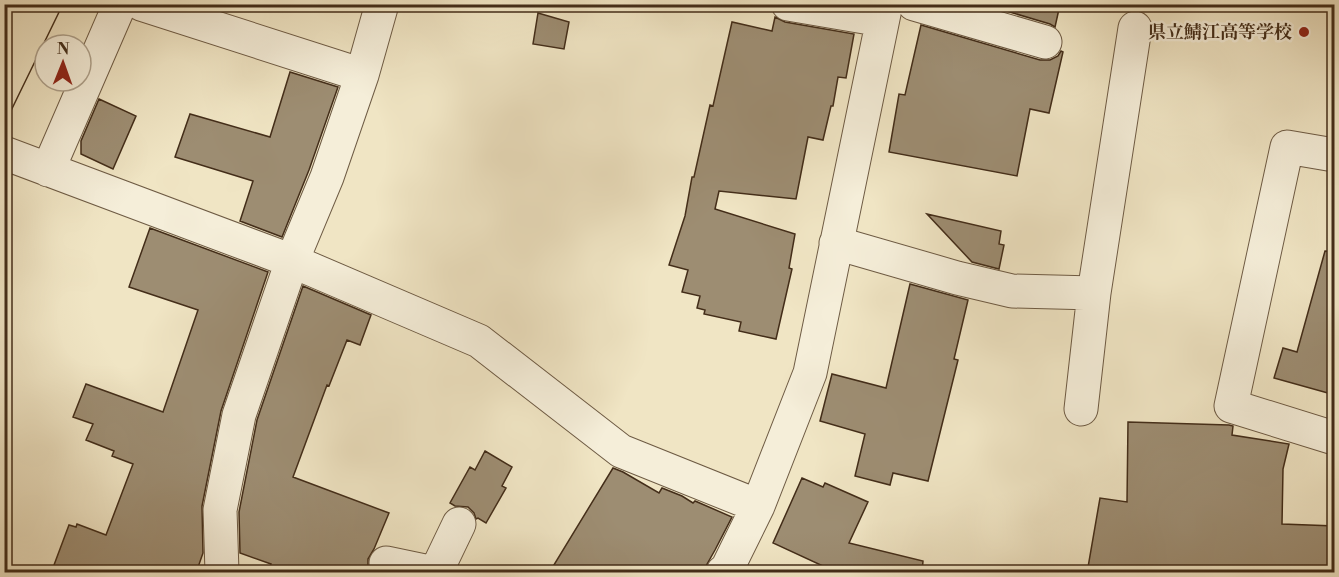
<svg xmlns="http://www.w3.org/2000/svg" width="1339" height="577" viewBox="0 0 1339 577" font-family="'Libre Bodoni','Noto Serif JP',serif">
	<rect width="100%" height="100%" fill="#f0e5c4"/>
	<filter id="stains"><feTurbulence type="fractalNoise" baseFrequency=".00333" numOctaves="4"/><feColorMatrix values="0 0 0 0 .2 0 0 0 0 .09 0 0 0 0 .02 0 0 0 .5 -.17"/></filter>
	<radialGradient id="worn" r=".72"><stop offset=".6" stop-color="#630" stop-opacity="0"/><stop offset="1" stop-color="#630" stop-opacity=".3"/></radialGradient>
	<!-- building -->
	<path fill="#9d8d72" stroke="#432d19" stroke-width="1.5" d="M983 4H1035L1059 9 1055 27 1050 24Z
		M538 13 569 22 564 49 533 44Z
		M775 17 785 22 854 34 846 78 838 77 833 106H831L823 140 808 137 796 199 719 191 715 209 795 234 789 268 792 269 776 339 739 331 741 322 704 314 705 310 697 308 700 296 682 292 688 270 669 265 685 216 692 177H694L710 105 713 106 732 22 772 31Z
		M921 25 1040 60H1050L1058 56 1061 51 1063 52 1049 113 1030 109 1017 176 889 152 899 94 905 95Z
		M290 72 338 87 309 170 282 237 240 221 253 181 175 157 190 114 270 137Z
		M99 99 136 116 113 169 81 154V141Z
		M927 214 1001 231 999 244 1004 245 999 269 972 262Z
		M150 228 268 272 221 411 202 506 203 553 196 573H51L69 525 76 527 77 524 106 535 133 464 112 456 114 451 86 440 93 424 73 417 86 384 163 412 198 310 129 287Z
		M1325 251 1335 252V395L1274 378 1283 348 1297 352Z
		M910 284 968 300 954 359 958 360 928 481 893 473 890 485 855 476 865 434 820 421 832 374 886 388Z
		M303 286 371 315 360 345 347 340 329 386 327 385 293 477 389 513 374 549 368 559V565L365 573H267L271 564 240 553 239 512 257 420Z
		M1128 422 1229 425 1233 426 1232 435 1289 444 1283 469 1282 524 1335 526V573H1087L1100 498 1127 502Z
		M485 451 512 467 502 486 506 488 486 523 478 518 476 519 474 513 468 507 455 506 450 503 470 467 475 470Z
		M613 468 623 472 659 493 662 488 682 496 693 503 695 501 732 517 715 550 702 573H549Z
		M802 478 823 487 825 483 868 502 849 543 923 561 922 573H838L773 543Z"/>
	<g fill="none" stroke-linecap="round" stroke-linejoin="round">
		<!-- minor casing -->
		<g stroke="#6e5b44" stroke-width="35">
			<path id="minor" d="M141 4 362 75
				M788 4 882 20
				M914 4 1045 42
				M4 153 292 261 479 341 621 451 758 506
				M1334 155 1287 147 1231 406 1334 438
				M48 170 120 4
				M836 243 957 278 1012 291 1094 293 1135 28
				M1081 409 1094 293
				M386 563 429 572
				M222 572 220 510 239 415 292 261 327 177 362 75 382 4
				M436 572 459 524
				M723 572 727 569 758 506 810 373 886 4"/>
		</g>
		<!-- minor -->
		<use href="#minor" stroke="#f5eed9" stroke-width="33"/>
		<!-- tram -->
		<path stroke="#432d19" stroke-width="1.5" d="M4 125 63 4"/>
	</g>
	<!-- markers -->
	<circle fill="#8f2418" stroke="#f5eed9" stroke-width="2" cx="1304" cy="32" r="6"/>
	<g text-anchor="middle" stroke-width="5" stroke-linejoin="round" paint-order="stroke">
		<!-- poi labels -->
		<g font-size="18" font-weight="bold" fill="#432d19" stroke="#f5eed9" text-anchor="end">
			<text x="1292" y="38">県立鯖江高等学校</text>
		</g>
	</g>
	<!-- margin -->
	<rect width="1339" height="577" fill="none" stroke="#f0e5c4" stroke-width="24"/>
	<rect x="6" y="6" width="1327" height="565" fill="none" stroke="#432d19" stroke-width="3"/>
	<rect x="12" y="12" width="1315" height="553" fill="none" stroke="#432d19" stroke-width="1.5"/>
	<!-- north arrow -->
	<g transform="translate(63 63) rotate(1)"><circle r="28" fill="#f5eed9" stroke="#aea18c" stroke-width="1.5"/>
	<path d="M0-4.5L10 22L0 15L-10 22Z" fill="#8f2418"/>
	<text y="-9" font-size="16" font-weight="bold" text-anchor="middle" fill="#432d19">N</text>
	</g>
	<rect width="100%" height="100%" filter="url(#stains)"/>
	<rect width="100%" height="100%" fill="url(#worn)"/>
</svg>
